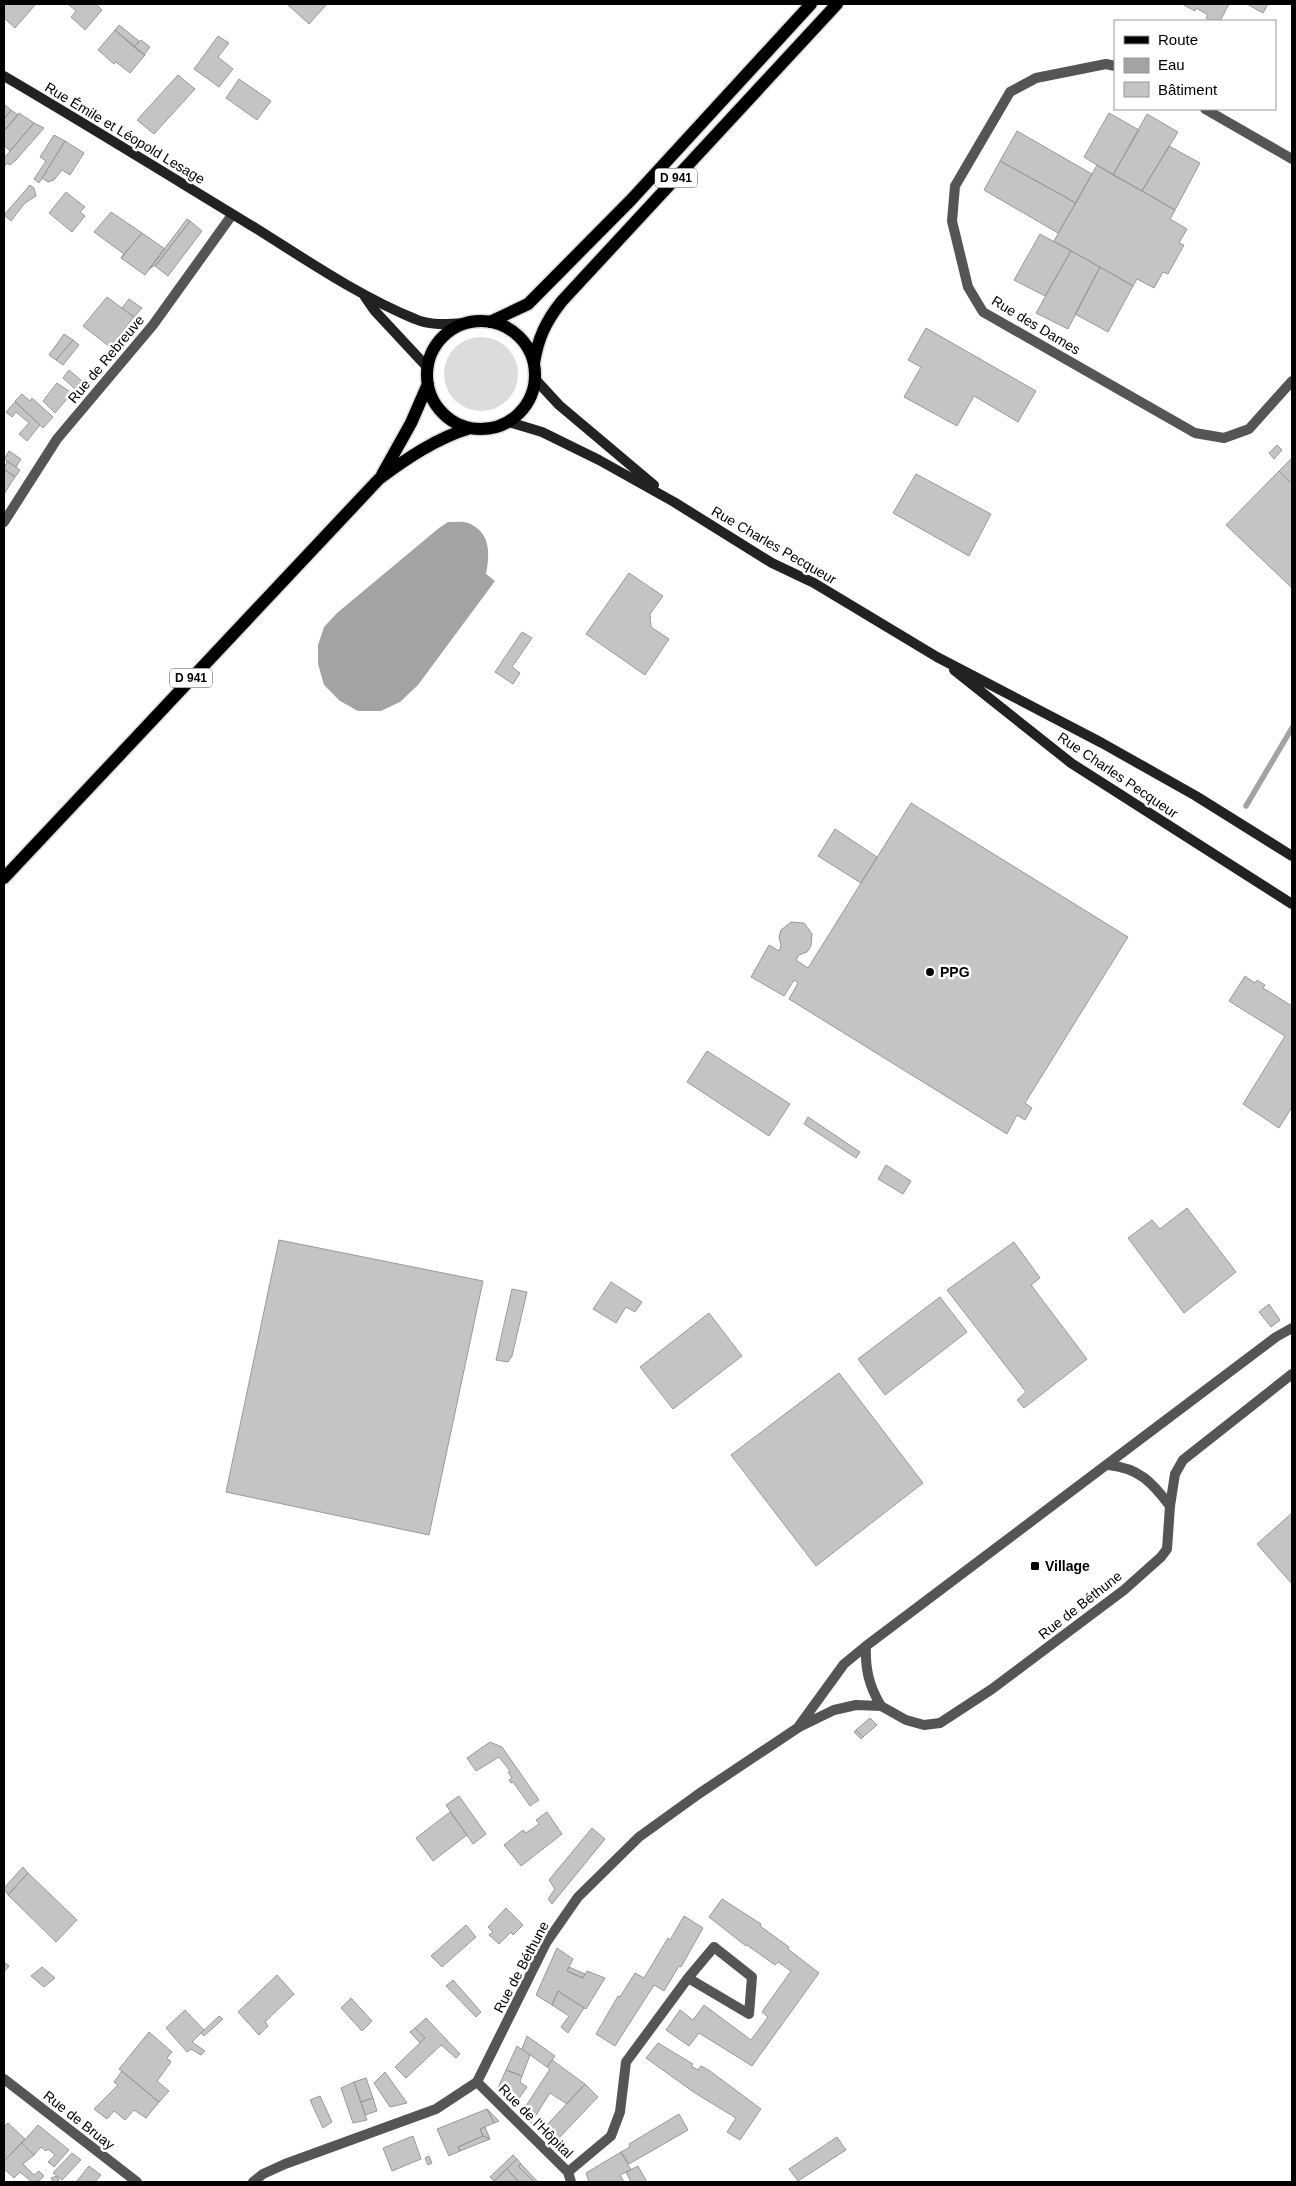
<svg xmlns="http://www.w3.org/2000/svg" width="1296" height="2186" viewBox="0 0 1296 2186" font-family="Arial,sans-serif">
	<rect width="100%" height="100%" fill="#fff"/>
	<!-- green -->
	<path fill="#dcdcdc" d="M444 374a37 37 0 1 1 74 0a37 37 0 1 1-74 0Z"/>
	<!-- water -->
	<path fill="#a3a3a3" d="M448 522C454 522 463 521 468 523 491 532 490 554 486 574L495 581 418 685 400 702 381 711H358L340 701 324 685 318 664V645L324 627 337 613 439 528Z"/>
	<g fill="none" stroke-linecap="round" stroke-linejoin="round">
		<!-- stream -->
		<path stroke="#a3a3a3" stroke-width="5.5" d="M1246 806 1292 728"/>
	</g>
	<!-- building -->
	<path fill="#c4c4c4" stroke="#999" d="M4 4H36L15 28 4 18Z
		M68 4H96L102 10 85 30 71 17 76 11Z
		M287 4H327L309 24Z
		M1182 4H1229L1220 21H1212L1206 18 1208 15 1196 8 1195 11Z
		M1247 4H1268L1263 13Z
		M119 25 139 41 134 47 115 30Z
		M115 30 145 55 130 73 116 62 114 64 98 50Z
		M218 36 229 43 218 57 233 69 219 87 194 69Z
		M141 40 150 47 144 55 134 47Z
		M178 75 195 89 154 134 137 120Z
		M239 79 271 101 257 120 226 98Z
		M4 104 11 110 4 119Z
		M11 110 18 115 6 129 4 127V119Z
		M19 113 34 123 10 151 4 145V131Z
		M1109 113 1139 130 1113 175 1084 157Z
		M1147 114 1178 132 1142 191 1113 175Z
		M34 123 44 128 16 160 10 165 7 163 4 167V158Z
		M1017 131 1092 174 1076 203 1000 161Z
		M54 135 65 141 39 183 34 179 46 161 40 157Z
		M65 141 84 153 70 175 62 170 54 180 48 182 42 178Z
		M1169 146 1200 163 1175 210 1142 191Z
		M1000 161 1076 203 1058 233 984 190Z
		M1097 165 1175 210 1170 219 1187 229 1179 243 1184 245 1168 274 1163 272 1154 288 1137 279 1133 286 1054 241Z
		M30 185 34 188 36 196 25 203 11 221 4 215Z
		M66 192 85 207 80 212 85 216 72 232 49 213Z
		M111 212 142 233 121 258 124 254 94 232Z
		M187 219 190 221 157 264 149 269Z
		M190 221 202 231 168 276 155 266Z
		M142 233 165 249 145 275 121 258Z
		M1040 234 1071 251 1045 296 1014 280Z
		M1071 251 1100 267 1068 329 1036 313Z
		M1100 267 1133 286 1108 332 1075 314Z
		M107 297 134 317 110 347 83 326Z
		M129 299 142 308 134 317 122 308Z
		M926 328 1036 391 1018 422 974 396 957 426 904 397 921 367 908 360Z
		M64 334 73 340 56 360 49 355Z
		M73 340 79 345 63 365 56 360Z
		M69 370 82 381 75 389 63 378Z
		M57 383 72 393 55 413 43 401Z
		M22 394 30 401 32 398 53 417 43 428 15 401Z
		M15 402 40 425 27 441 19 434 29 423 16 412 12 417 6 412Z
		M1277 445 1282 450 1274 459 1269 453Z
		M9 451 21 459 16 467 4 459Z
		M1292 458V484L1279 471Z
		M7 461 20 470 15 477 4 469Z
		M4 469 15 477 4 494Z
		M1279 471 1292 484V588L1226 525Z
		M916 474 991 514 969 556 893 513Z
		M629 573 663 596 650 614 651 627 669 639 645 675 586 634Z
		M522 632 532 638 512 667 520 673 513 684 495 672Z
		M911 803 1128 937 1025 1103 1032 1108 1025 1120 1017 1115 1007 1134 789 999 798 983 794 980 784 996 751 977 769 945 779 951 781 946 779 937 781 930 791 922 804 923 812 934 811 946 807 952 799 955 796 960 808 968Z
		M835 829 877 857 861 883 818 856Z
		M1245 976 1255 983 1257 980 1265 985 1263 988 1292 1006V1107L1279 1128 1243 1104 1285 1036 1229 1001Z
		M707 1051 790 1104 769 1136 687 1082Z
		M808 1117 860 1152 856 1158 804 1124Z
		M886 1165 911 1181 903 1194 878 1179Z
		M1187 1208 1236 1272 1184 1313 1128 1238 1152 1220 1160 1229Z
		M279 1240 483 1281 429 1535 226 1492Z
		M1014 1242 1040 1278 1031 1285 1087 1359 1024 1408 1017 1400 1026 1392 947 1290Z
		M611 1282 642 1302 635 1312 626 1307 616 1323 593 1309Z
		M512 1289 527 1292 512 1356 508 1362 496 1360Z
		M940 1297 967 1332 885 1395 858 1359Z
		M1269 1304 1280 1320 1271 1327 1259 1312Z
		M709 1313 742 1356 673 1409 640 1367Z
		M839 1373 923 1483 816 1566 731 1455Z
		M1292 1513V1584L1257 1544Z
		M870 1718 877 1725 863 1737 856 1730Z
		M856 1730 863 1737 861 1739 854 1732Z
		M490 1742 502 1747 539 1800 530 1806 513 1782 511 1783 509 1780 512 1778 508 1772 510 1771 499 1757 476 1771 467 1758Z
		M459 1796 486 1834 473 1844 446 1805Z
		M450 1812 467 1835 433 1861 416 1838Z
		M547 1812 562 1834 521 1866 504 1845 523 1830 526 1833 539 1824 536 1820Z
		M592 1828 605 1839 552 1904 548 1899 555 1889 549 1880Z
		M23 1867 28 1873 8 1895 4 1888Z
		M28 1873 77 1920 56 1942 8 1895Z
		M722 1899 761 1924 760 1926 789 1947 788 1949 819 1973 752 2066 699 2033 689 2046 666 2030 680 2010 693 2020 704 2005 751 2040 768 2017 762 2012 791 1971 778 1962 775 1965 747 1945 746 1946 709 1917Z
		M506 1908 523 1925 513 1935 511 1932 499 1944 489 1935 493 1932 488 1927Z
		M684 1916 703 1928 681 1967 679 1966 664 1991 654 1985 615 2046 596 2034 618 1996 620 1997 635 1973 644 1978 668 1938 670 1940Z
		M466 1925 476 1937 442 1967 431 1956Z
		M557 1948 573 1959 567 1971 583 1978 587 1971 605 1978 586 2009 558 1991 552 2005 536 1995Z
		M4 1962 9 1966 4 1972Z
		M42 1967 55 1978 44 1987 31 1976Z
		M569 1967 585 1974 583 1978 567 1971Z
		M277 1975 294 1994 265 2022 268 2026 259 2035 238 2012Z
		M453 1980 481 2012 476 2017 446 1986Z
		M558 1991 584 2008 568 2033 561 2027 569 2016 552 2005Z
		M351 1998 372 2021 362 2031 341 2008Z
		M185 2010 204 2030 192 2042 205 2051 201 2055 191 2049 187 2052 166 2028Z
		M219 2016 223 2019 204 2036 201 2033Z
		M426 2018 460 2054 456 2058 441 2045 406 2078 395 2067 425 2038 415 2028Z
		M415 2028 425 2038 420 2043 410 2032Z
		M149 2032 172 2052 167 2058 171 2062 157 2081 169 2091 159 2102 119 2069Z
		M527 2036 555 2056 547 2067 522 2049Z
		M658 2043 693 2064 691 2066 698 2070 701 2066 710 2071 761 2109 740 2140 727 2132 736 2118 695 2093 646 2058Z
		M517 2046 530 2055 522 2076 506 2070Z
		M552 2060 585 2084 567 2104 550 2093 531 2123 520 2115 550 2069 547 2067Z
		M506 2070 522 2076 520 2082 527 2087 515 2104H510L498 2088Z
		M122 2071 159 2102 146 2118 134 2110 125 2120 114 2111 107 2119 94 2109 118 2085 114 2082Z
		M385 2072 407 2103 390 2107 374 2083Z
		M366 2078 373 2098 361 2102 354 2082Z
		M354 2082 367 2120 353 2123 341 2088Z
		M585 2084 598 2097 558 2139 546 2126Z
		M320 2096 332 2122 323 2128 310 2100Z
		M373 2098 377 2111 365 2115 361 2102Z
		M487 2109 494 2123 480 2129 483 2136 458 2147 460 2151 449 2156 437 2129Z
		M487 2109 499 2121 494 2123Z
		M679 2114 688 2130 629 2164 621 2152 630 2147 629 2144Z
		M8 2123 25 2139 4 2161V2127Z
		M38 2125 69 2150 54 2167 48 2162 55 2155 48 2149 46 2151 41 2147 34 2155 22 2143Z
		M485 2127 490 2139 483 2136 480 2129Z
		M413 2136 421 2159 392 2171 383 2148Z
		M483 2136 490 2139 460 2151 458 2147Z
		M837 2137 846 2150 798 2181 789 2169Z
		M22 2143 34 2155 23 2164 34 2175 39 2171 44 2176 38 2182H32L20 2172 14 2178 4 2169V2161Z
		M621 2152 631 2170 620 2175 624 2182H589L586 2173Z
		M72 2153 81 2160 62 2180 53 2173Z
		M513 2155 517 2159 494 2181 490 2177Z
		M429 2156 432 2163 428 2165 425 2158Z
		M517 2159 521 2164 518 2166 534 2182H519L507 2169Z
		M521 2164 538 2182H534L518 2166Z
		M89 2166 101 2175 95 2182H76Z
		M638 2166 647 2182H631L626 2172Z
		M507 2169 519 2182H495L494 2181Z
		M57 2176 59 2181 53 2182 51 2178Z"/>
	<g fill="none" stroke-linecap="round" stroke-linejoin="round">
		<!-- primary casing -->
		<g stroke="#dbdbdb" stroke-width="15">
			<path id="primary" d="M427 375a54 54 0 1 1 108 0a54 54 0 1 1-108 0Z
				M490 322 528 304 631 200 811 4
				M534 363C538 338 546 321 562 301L837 4
				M382 475 411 423 428 384
				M4 878 379 479C407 458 437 438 470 428"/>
		</g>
		<!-- minor -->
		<path stroke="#555" stroke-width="10" d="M1115 66 1106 64 1036 78 1010 92 955 186 952 221 968 287 983 312 1195 433 1224 438 1249 429 1292 381
			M1205 109 1292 159
			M4 522 57 439 153 325 232 215
			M1108 1465C1139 1468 1152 1482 1170 1506
			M477 2082 568 2172 571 2182
			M568 2172 611 2136 620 2112 626 2062 688 1978 714 1947 752 1977 749 2014 688 1978"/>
		<!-- tertiary -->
		<path stroke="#555" stroke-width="10" d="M866 1646C865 1669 869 1686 881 1706
			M799 1726 844 1664 866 1646 1276 1337 1292 1328
			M4 2079 137 2182
			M253 2182 263 2174 285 2164 436 2109 477 2082 546 1943 578 1897 639 1837 700 1793 799 1727 834 1710 856 1705 881 1706 906 1720 924 1725 940 1723 992 1689 1124 1590 1161 1557 1167 1549 1170 1506 1175 1474 1183 1460 1292 1374"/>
		<!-- secondary -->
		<path stroke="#222" stroke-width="10" d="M4 76C89 126 173 178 257 229 308 261 359 296 415 319 431 326 450 324 467 323
			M365 297 374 310 428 368
			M535 379 559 405 654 485
			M509 422 542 432 599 460 674 502 772 563 814 583 937 657 1102 743 1196 796 1292 856
			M954 670 1071 763 1292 904"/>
		<!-- primary -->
		<use href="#primary" stroke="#000" stroke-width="12"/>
	</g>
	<!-- markers -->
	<g fill="#000" stroke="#fff" stroke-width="2">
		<circle cx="930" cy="972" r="5"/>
		<rect x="1030" y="1561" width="10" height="10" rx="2.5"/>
	</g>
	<g text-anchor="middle" stroke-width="5" stroke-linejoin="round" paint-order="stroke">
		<!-- shield labels -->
		<g fill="#fff" stroke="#4c4c4c" stroke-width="1">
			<rect x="655" y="168.5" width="42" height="19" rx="4"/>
			<rect x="170" y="668.5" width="42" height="19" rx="4"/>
		</g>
		<g font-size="12" font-weight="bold" fill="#000">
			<text x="676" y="182">D 941</text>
			<text x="191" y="682">D 941</text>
		</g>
		<!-- street labels -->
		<g font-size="14" fill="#000" stroke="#fff">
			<text transform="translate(125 133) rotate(31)" y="5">Rue Émile et Léopold Lesage</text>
			<text transform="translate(1036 325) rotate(31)" y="5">Rue des Dames</text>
			<text transform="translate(106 359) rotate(-50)" y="5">Rue de Rebreuve</text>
			<text transform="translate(774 545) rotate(30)" y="5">Rue Charles Pecqueur</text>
			<text transform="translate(1118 775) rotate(34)" y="5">Rue Charles Pecqueur</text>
			<text transform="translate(1080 1605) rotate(-38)" y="5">Rue de Béthune</text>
			<text transform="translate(521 1967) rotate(-62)" y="5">Rue de Béthune</text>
			<text transform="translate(79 2120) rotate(38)" y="5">Rue de Bruay</text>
			<text transform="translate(536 2121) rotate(45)" y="5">Rue de l'Hôpital</text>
		</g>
		<!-- poi labels -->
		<g font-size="14" font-weight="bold" fill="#000" stroke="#fff" text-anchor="start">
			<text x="940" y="977">PPG</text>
			<text x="1045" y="1571">Village</text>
		</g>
	</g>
	<!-- border -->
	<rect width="1296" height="2186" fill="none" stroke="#000000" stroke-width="10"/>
	<!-- legend -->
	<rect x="1114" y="20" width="162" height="90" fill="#ffffff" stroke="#999999"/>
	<rect x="1124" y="36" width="25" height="8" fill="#000000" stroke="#999999"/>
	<text x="1158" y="45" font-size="15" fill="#000000">Route</text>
	<rect x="1124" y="58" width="25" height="15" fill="#a3a3a3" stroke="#999999"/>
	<text x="1158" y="70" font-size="15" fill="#000000">Eau</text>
	<rect x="1124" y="82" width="25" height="15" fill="#c4c4c4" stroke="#999999"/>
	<text x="1158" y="95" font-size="15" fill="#000000">Bâtiment</text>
</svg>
